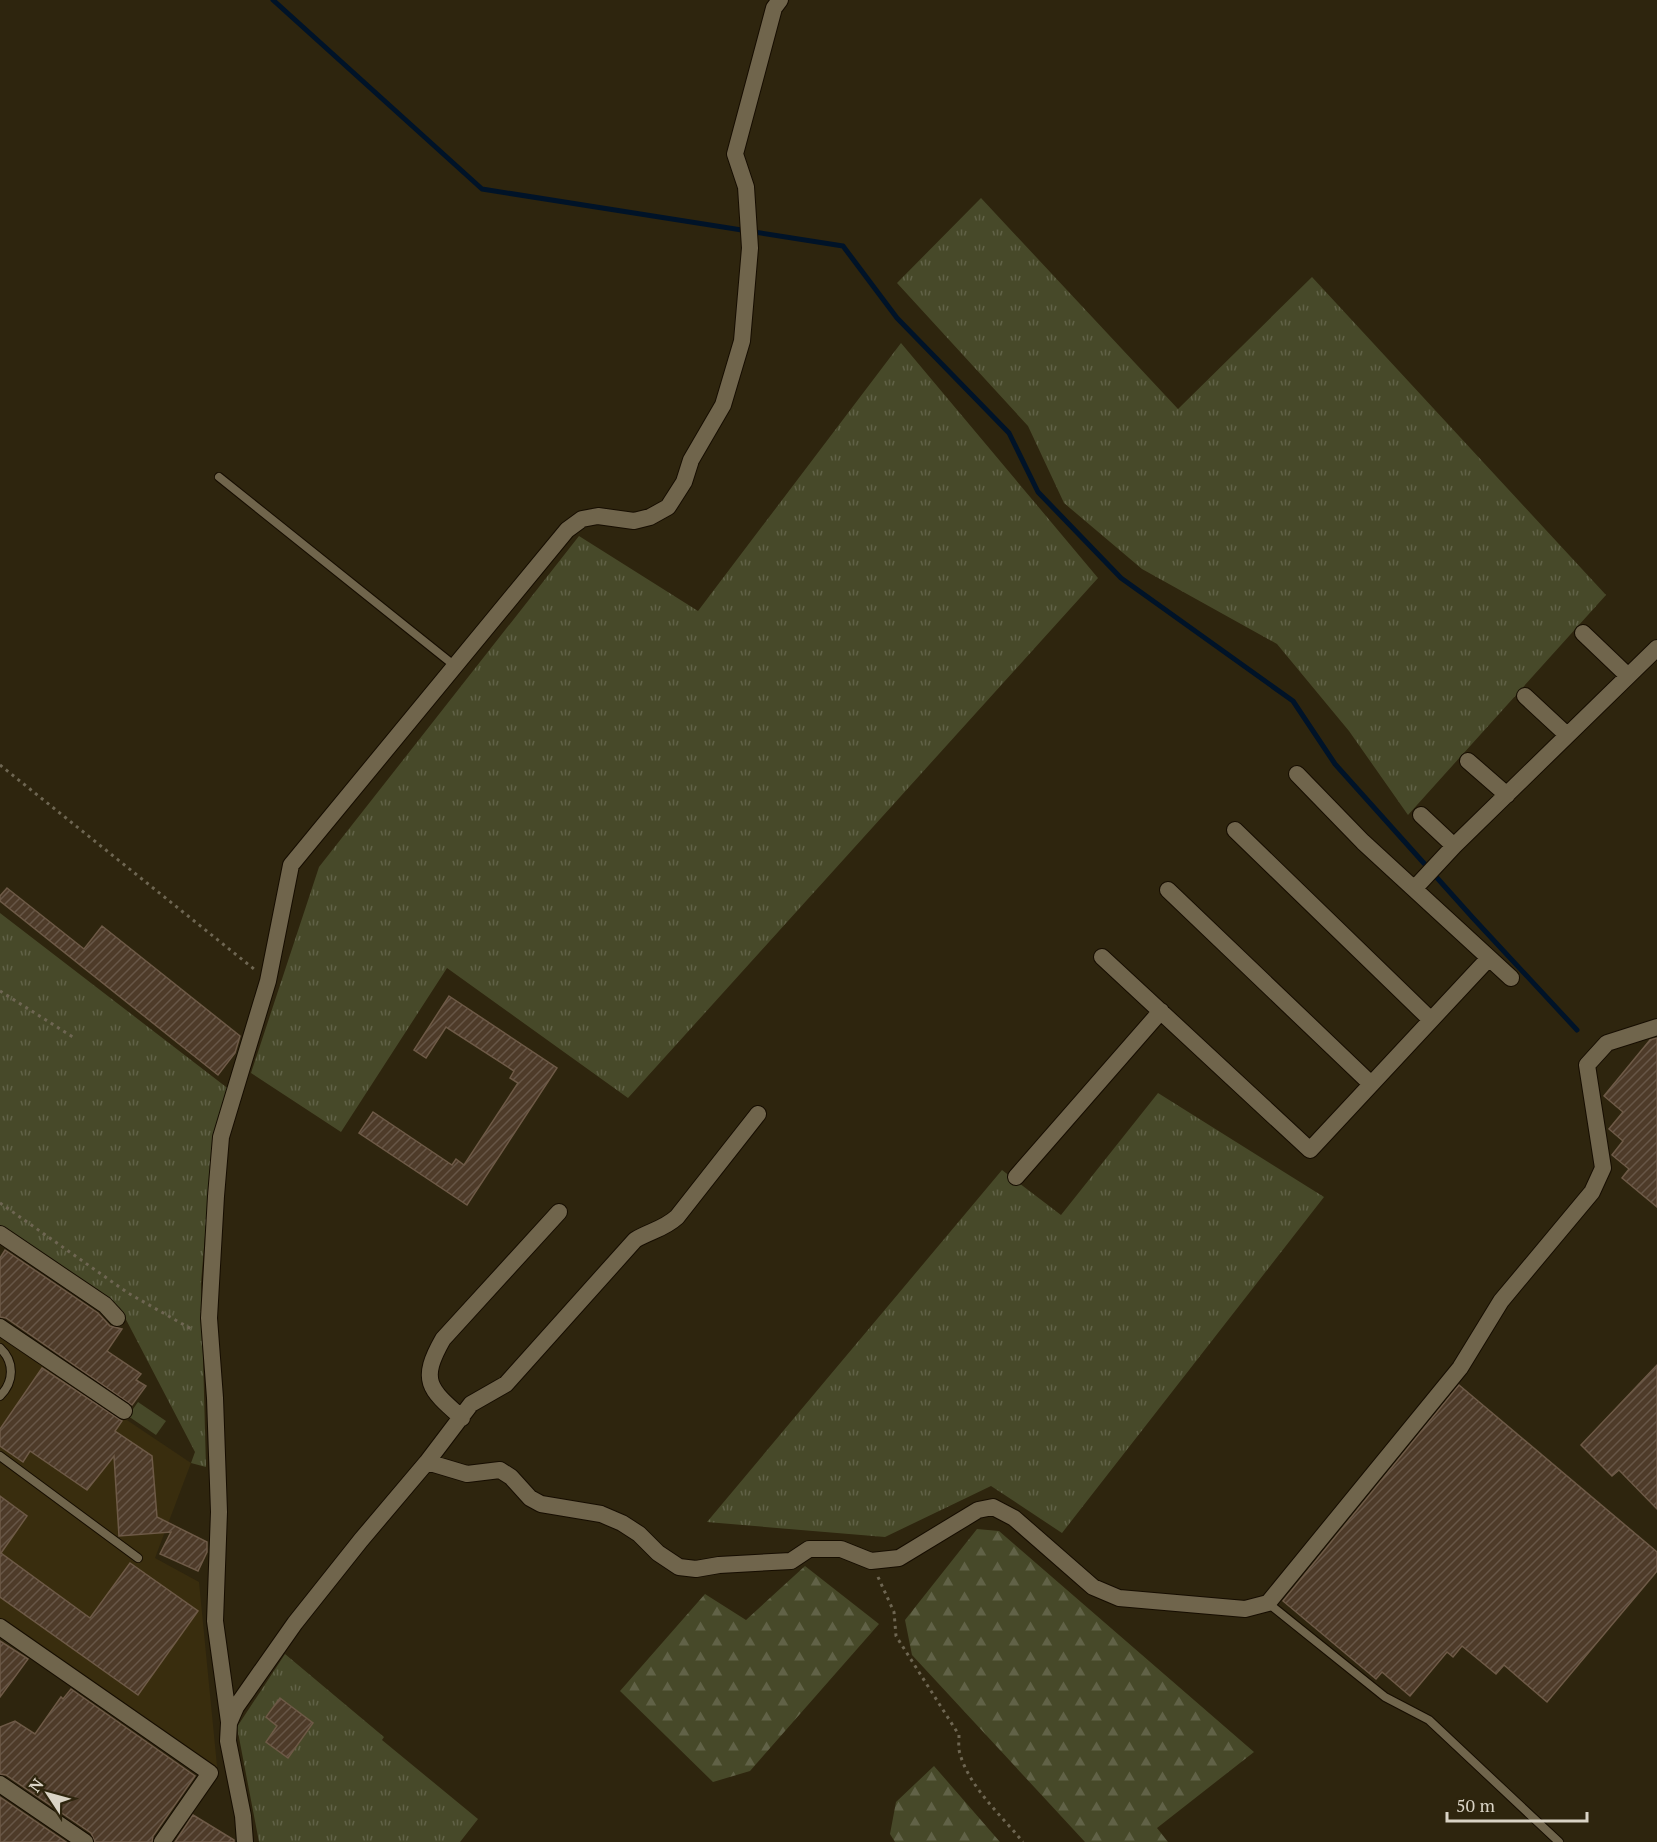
<svg xmlns="http://www.w3.org/2000/svg" width="1657" height="1842" viewBox="0 0 1657 1842" font-family="'PT Serif',serif">
	<defs>
		<pattern id="grass-tufts" width="24" height="20" patternUnits="userSpaceOnUse" patternTransform="scale(1.5)"><rect width="24" height="20" fill="#474929"/><path d="M3 7l-1-3M5 7V3M7 7l1-3M15 17l-1-3M17 17v-4M19 17l1-3" fill="none" stroke="#616247"/></pattern>
		<pattern id="forest-firs" width="22" height="20" patternUnits="userSpaceOnUse" patternTransform="scale(1.5)"><rect width="22" height="20" fill="#474929"/><path d="M5 1l3.5 6h-7zM16 11l3.5 6h-7z" fill="#616247"/></pattern>
		<pattern id="building-hatch" width="6" height="6" patternUnits="userSpaceOnUse" patternTransform="scale(1.5)"><rect width="6" height="6" fill="#4e3b29"/><path d="M-1 1l2-2M0 6l6-6M5 7l2-2" fill="none" stroke="#675647"/></pattern>
	</defs>
	<rect width="100%" height="100%" fill="#2e250e"/>
	<!-- built -->
	<path fill="#392d0e" d="M0 1335 191 1463 155 1558 199 1582 218 1776 0 1620Z"/>
	<!-- grass -->
	<path fill="url(#grass-tufts)" d="M981 198 1178 409 1312 277 1606 595 1408 815 1349 731 1277 644 1142 569 1064 503 1028 426 897 283Z
		M901 343 1098 578 628 1098 447 968 341 1132 251 1073 319 867 579 536 698 611Z
		M0 913 230 1090 212 1152 201 1283 206 1467 191 1463 195 1452 120 1308 0 1228Z
		M1158 1093 1324 1197 1062 1533 991 1486 885 1537 707 1522 1002 1170 1061 1215Z
		M285 1654 384 1737 382 1740 478 1819 460 1842H259L237 1727Z"/>
	<!-- forest -->
	<path fill="url(#forest-firs)" d="M977 1529 999 1531 1254 1752 1157 1828 1168 1842H1085L912 1655 905 1620Z
		M805 1566 879 1624 750 1771 713 1782 620 1691 705 1594 746 1620Z
		M934 1766 1000 1842H895L890 1834 896 1802Z"/>
	<!-- pitch -->
	<path fill="#474929" d="M138 1402 166 1421 156 1435 128 1416Z"/>
	<g fill="none" stroke-linecap="round" stroke-linejoin="round">
		<!-- stream -->
		<path stroke="#001328" stroke-width="5" d="M273 0 482 189 843 246 897 318 1009 433 1038 492 1121 578 1293 701 1335 764 1473 918 1577 1030"/>
	</g>
	<!-- building -->
	<path fill="url(#building-hatch)" stroke="#6e5a47" stroke-width="1.5" d="M7 888 84 949 102 926 240 1036 235 1053 218 1075 0 901V896Z
		M449 996 557 1068 467 1205 359 1133 373 1112 452 1165 456 1159 464 1165 518 1083 510 1078 514 1071 446 1027 426 1058 414 1050Z
		M1657 1038V1207L1622 1178 1629 1169 1612 1155 1623 1141 1609 1129 1623 1112 1604 1096 1650 1040Z
		M5 1250 98 1313 110 1326 122 1329 107 1351 141 1374 136 1380 146 1386 132 1405 6 1318 0 1317V1258Z
		M1657 1365V1509L1619 1470 1612 1476 1581 1445Z
		M42 1368 122 1421 115 1431 152 1456 157 1517 207 1542V1552L198 1571 160 1554 171 1532 119 1536 114 1456 87 1490 30 1451 23 1462 0 1446V1429Z
		M1459 1385 1657 1552V1571L1547 1702 1504 1665 1496 1674 1462 1646 1453 1657 1447 1652 1410 1696 1382 1672 1376 1679 1283 1601Z
		M0 1496 27 1516 1 1553 90 1618 130 1563 198 1611 138 1695 0 1597Z
		M0 1641 28 1659 0 1697Z
		M71 1689 195 1776 153 1836 152 1842H95L91 1833 6 1775 0 1774V1727L15 1721 35 1734 61 1697 63 1699Z
		M280 1698 313 1723 288 1758 266 1742 277 1726 266 1717Z
		M0 1797 66 1842H0Z
		M193 1815 234 1840V1842H175Z"/>
	<g fill="none" stroke-linecap="round" stroke-linejoin="round">
		<!-- service casing -->
		<g stroke="#160d00" stroke-width="10">
			<path id="service" d="M219 477 455 666
				M0 1348C15 1362 14 1382 0 1396
				M0 1456 138 1558
				M1268 1603 1385 1697 1429 1720 1559 1842"/>
		</g>
		<!-- minor casing -->
		<g stroke="#160d00" stroke-width="18">
			<path id="minor" d="M1583 633 1628 676
				M1525 696 1567 735
				M1468 761 1507 795
				M1297 774 1363 842 1511 978
				M1421 815 1454 846
				M1235 830 1431 1020
				M1414 889 1454 846 1657 648
				M1168 890 1371 1084
				M1102 957 1310 1150 1489 958
				M1016 1177 1161 1011
				M0 1234 105 1305 117 1318
				M0 1327 124 1411
				M462 1418C429 1389 419 1381 443 1339L559 1212
				M427 1462 471 1404 506 1384 635 1240C650 1231 664 1229 677 1217L758 1114
				M0 1627 210 1773 162 1842
				M229 1722 215 1621 219 1512 215 1398 209 1318 216 1196 221 1137 268 981 291 865 567 530 582 519 598 516 634 521 650 517 668 507 684 482 691 460 723 405 742 341 750 248 746 187 735 154 774 8 780 0
				M0 1784 85 1842
				M245 1842 243 1816 228 1741 229 1723 236 1707 295 1623 361 1540 427 1462 467 1474 500 1470 511 1477 530 1498 541 1504 601 1514 622 1523 639 1534 658 1553 679 1567 696 1569 719 1565 791 1561 809 1549H841L871 1561 899 1558 978 1510 993 1507 1014 1518 1093 1587 1119 1598 1245 1609 1268 1603 1460 1368 1501 1301 1592 1192 1603 1168 1587 1065 1607 1043 1657 1027"/>
		</g>
		<!-- path -->
		<path stroke="#6e6652" stroke-width="3" stroke-dasharray="3 4.5" stroke-linecap="butt" d="M0 765 254 969
			M0 991 76 1039
			M0 1203 128 1293 193 1330
			M878 1577 894 1612 896 1636 959 1735C959 1741 958 1748 960 1754 970 1788 1001 1815 1023 1842"/>
		<!-- service -->
		<use href="#service" stroke="#70654c" stroke-width="8"/>
		<!-- minor -->
		<use href="#minor" stroke="#70654c" stroke-width="16"/>
	</g>
	<!-- north arrow -->
	<g transform="translate(48 1794) rotate(306)" stroke="#2e250e" stroke-width="4.5" paint-order="stroke">
	<path d="M0-4.5L10 22L0 15L-10 22Z" fill="#d9d3c5"/>
	<text y="-9" font-size="16" font-weight="bold" text-anchor="middle" fill="#d9d3c5">N</text>
	</g>
	<!-- scale -->
	<path d="M1447 1812v9h140v-9" fill="none" stroke="#d9d3c5" stroke-width="3"/>
	<text x="1456" y="1812" font-size="18" fill="#d9d3c5" stroke="#2e250e" stroke-width="4.5" paint-order="stroke">50 m</text>
</svg>
